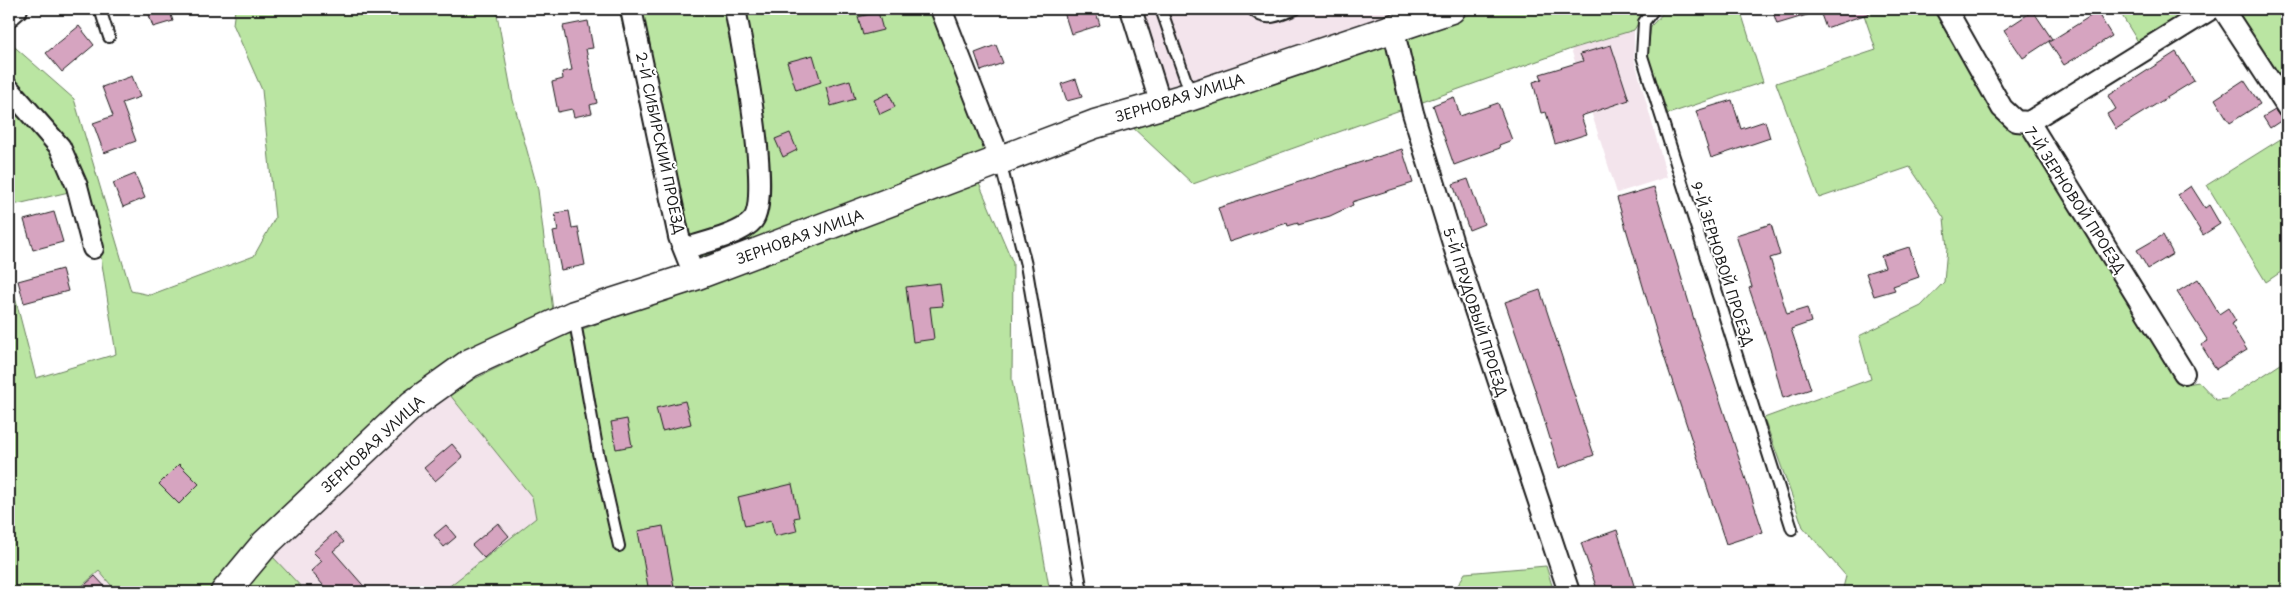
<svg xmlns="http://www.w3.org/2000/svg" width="2296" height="601" viewBox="0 0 2296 601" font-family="'Playpen Sans',sans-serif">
	<rect width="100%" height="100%" fill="#fff"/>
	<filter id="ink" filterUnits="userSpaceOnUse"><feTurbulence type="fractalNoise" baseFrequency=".02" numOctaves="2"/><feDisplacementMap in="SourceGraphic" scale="10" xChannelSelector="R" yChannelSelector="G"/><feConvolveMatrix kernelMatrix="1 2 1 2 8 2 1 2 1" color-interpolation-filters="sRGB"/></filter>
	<g filter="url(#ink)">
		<!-- built -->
		<path fill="#f3e4ec" d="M1137 9H1428L1165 91Z
			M1634 30V58L1667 177 1617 193 1571 49Z
			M450 395 532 497 536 518 442 592H306L272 556 422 416Z
			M99 571 117 592H75Z"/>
		<!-- green -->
		<path fill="#bae5a2" stroke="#6b805f" d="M235 9H496L513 100 538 190 553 311 462 353 214 592H117L99 571 75 592H9V279L10 278 36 378 116 354 100 251 73 191 9 206V42L74 99 131 291 150 295 254 256 275 218 262 90 233 24Z
			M619 9H949L985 146 983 155 704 264 678 257 671 239Z
			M1486 9H1539L1545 15 1563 9H1647L1634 30 1571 49 1193 184 1130 125Z
			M1667 9H1740L1763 82 1668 114 1647 55 1651 26Z
			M1862 9H1940L2025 128 2176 381 2186 384 2199 382 2216 400 2227 399 2287 360V592H1842L1846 576 1803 527 1764 418 1871 379 1859 336 1921 306 1944 282 1947 248 1944 218 1910 167 1819 198 1776 83 1876 50Z
			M2118 9H2198L2140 45Z
			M2232 9H2287V95Z
			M2287 135V268L2266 282 2207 185Z
			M978 181 1013 263 1012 380 1050 592H442L536 518 532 497 450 395 462 385 561 337 879 221Z
			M272 556 306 592H242Z
			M1546 566 1554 592H1454L1465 573Z"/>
		<!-- building -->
		<path fill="#d6a4c0" stroke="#1c1c1c" d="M147 9H169L173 21 153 27Z
			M1063 9H1095L1100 25 1071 34Z
			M1772 9H1817V12L1777 24Z
			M1819 9H1876V11L1826 28Z
			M2033 11 2052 39 2023 58 2004 30Z
			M878 12 883 30 863 35 858 17Z
			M2097 12 2112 36 2064 65 2049 42Z
			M588 21 593 48 586 49 597 103 590 105 592 113 574 117 572 109 558 112 552 82 563 79 562 72 572 70 563 26Z
			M79 26 94 45 62 72 46 53Z
			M996 45 1003 63 981 71 975 53Z
			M1611 45 1629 100 1581 116 1587 134 1555 144 1546 112 1541 113 1533 82 1542 79 1540 74 1583 61 1580 54Z
			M2176 52 2194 81 2116 129 2107 114 2116 109 2108 96Z
			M813 55 821 82 796 90 787 62Z
			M132 76 140 97 122 103 136 141 104 153 93 123 113 116 102 87Z
			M1076 79 1082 97 1067 101 1061 84Z
			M850 80 855 99 831 106 826 87Z
			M2244 80 2260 104 2230 123 2215 99Z
			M889 93 895 107 880 114 874 100Z
			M1454 97 1460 116 1498 103 1512 140 1499 145 1500 148 1454 165 1433 105Z
			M1732 100 1741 129 1765 121 1770 138 1711 158 1696 111Z
			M2275 110 2282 120 2270 128 2263 117Z
			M790 133 797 150 783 157 775 139Z
			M1402 149 1413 183 1352 202 1353 205 1330 216 1298 225V223L1288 226 1287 223 1229 242 1218 208Z
			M135 174 145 198 123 207 113 183Z
			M1468 179 1484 224 1469 230 1453 184Z
			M2191 186 2205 208 2209 205 2220 224 2203 235 2178 195Z
			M1654 187 1699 336 1763 532 1726 544 1660 344 1617 198Z
			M569 211 572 228 578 227 585 265 561 270 553 232 558 231 555 213Z
			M54 212 63 242 33 250 24 220Z
			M1771 224 1780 255 1770 258 1787 314 1807 308 1811 322 1791 329 1811 389 1783 398 1770 349 1749 288 1752 287 1736 235Z
			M2163 235 2173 254 2148 269 2137 250Z
			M1909 247 1919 277 1893 286 1895 290 1874 296 1866 273 1885 267 1881 256Z
			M62 269 68 291 24 303 18 281Z
			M2198 279 2219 314 2228 308 2236 321 2231 324 2247 350 2216 369 2201 345 2208 341 2177 292Z
			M940 283 943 306 930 307 934 339 913 342 906 287Z
			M1540 290 1594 455 1559 468 1536 393 1505 302Z
			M685 401 691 424 662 431 656 408Z
			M627 419 632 446 616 449 611 422Z
			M452 444 463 457 435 481 424 468Z
			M179 464 199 484 179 504 159 484Z
			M792 484 799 517 794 518 797 531 775 536 771 520 745 526 738 497Z
			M498 523 509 536 484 558 472 545Z
			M446 525 456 537 444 547 434 535Z
			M663 526 675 592H649L638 531Z
			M1617 530 1636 592H1598L1581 543Z
			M335 532 344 542 333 551 369 592H329L311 571 322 561 313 552Z
			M95 576 110 592H77Z"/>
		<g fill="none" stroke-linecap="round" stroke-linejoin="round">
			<!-- lane casing -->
			<g stroke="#1c1c1c" stroke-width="14">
				<path id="lane" d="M100 9 109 37
					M1161 9 1191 95
					M1252 9C1266 24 1279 15 1296 9
					M1654 9 1644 22 1642 56 1792 529
					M1000 161 1026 265 1082 592
					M574 316 598 453 619 546"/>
			</g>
			<!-- street casing -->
			<g stroke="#1c1c1c" stroke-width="24">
				<path id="street" d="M631 9 679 237 689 262
					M941 9 1000 160
					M1131 9 1161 105
					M1946 9 2002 108 2016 121 2029 122 2184 373
					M2223 9 2287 107
					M9 16 17 9
					M1393 28 1413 113 1456 253 1569 592
					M9 89 60 147 77 186 93 248
					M2029 122 2211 9
					M684 249C702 243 741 235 753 220 772 196 742 43 735 9"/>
			</g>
			<!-- secondary casing -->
			<g stroke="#1c1c1c" stroke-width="31">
				<path id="secondary" d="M225 592 265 544 413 404 470 363 574 315 695 276 1095 124 1192 96 1451 9"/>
			</g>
			<!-- lane -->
			<use href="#lane" stroke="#fff" stroke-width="10"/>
			<!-- street -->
			<use href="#street" stroke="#fff" stroke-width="20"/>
			<!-- secondary -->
			<use href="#secondary" stroke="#fff" stroke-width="28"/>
		</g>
	</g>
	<g text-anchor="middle" stroke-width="4" stroke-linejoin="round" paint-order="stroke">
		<!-- street labels -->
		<g font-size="14" fill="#1c1c1c" stroke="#fff">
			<text transform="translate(1180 98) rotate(-17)" y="5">ЗЕРНОВАЯ УЛИЦА</text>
			<text transform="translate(660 143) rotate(78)" y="5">2-Й СИБИРСКИЙ ПРОЕЗД</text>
			<text transform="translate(2075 200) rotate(57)" y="5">7-Й ЗЕРНОВОЙ ПРОЕЗД</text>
			<text transform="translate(800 237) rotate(-20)" y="5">ЗЕРНОВАЯ УЛИЦА</text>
			<text transform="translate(1722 264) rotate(72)" y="5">9-Й ЗЕРНОВОЙ ПРОЕЗД</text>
			<text transform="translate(1475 312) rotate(72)" y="5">5-Й ПРУДОВЫЙ ПРОЕЗД</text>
			<text transform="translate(373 444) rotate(-43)" y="5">ЗЕРНОВАЯ УЛИЦА</text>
		</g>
	</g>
	<!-- margin -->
	<rect width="2296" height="601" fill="none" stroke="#fff" stroke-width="30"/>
	<rect x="15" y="15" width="2266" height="571" fill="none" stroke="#1c1c1c" stroke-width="2" filter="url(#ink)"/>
</svg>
